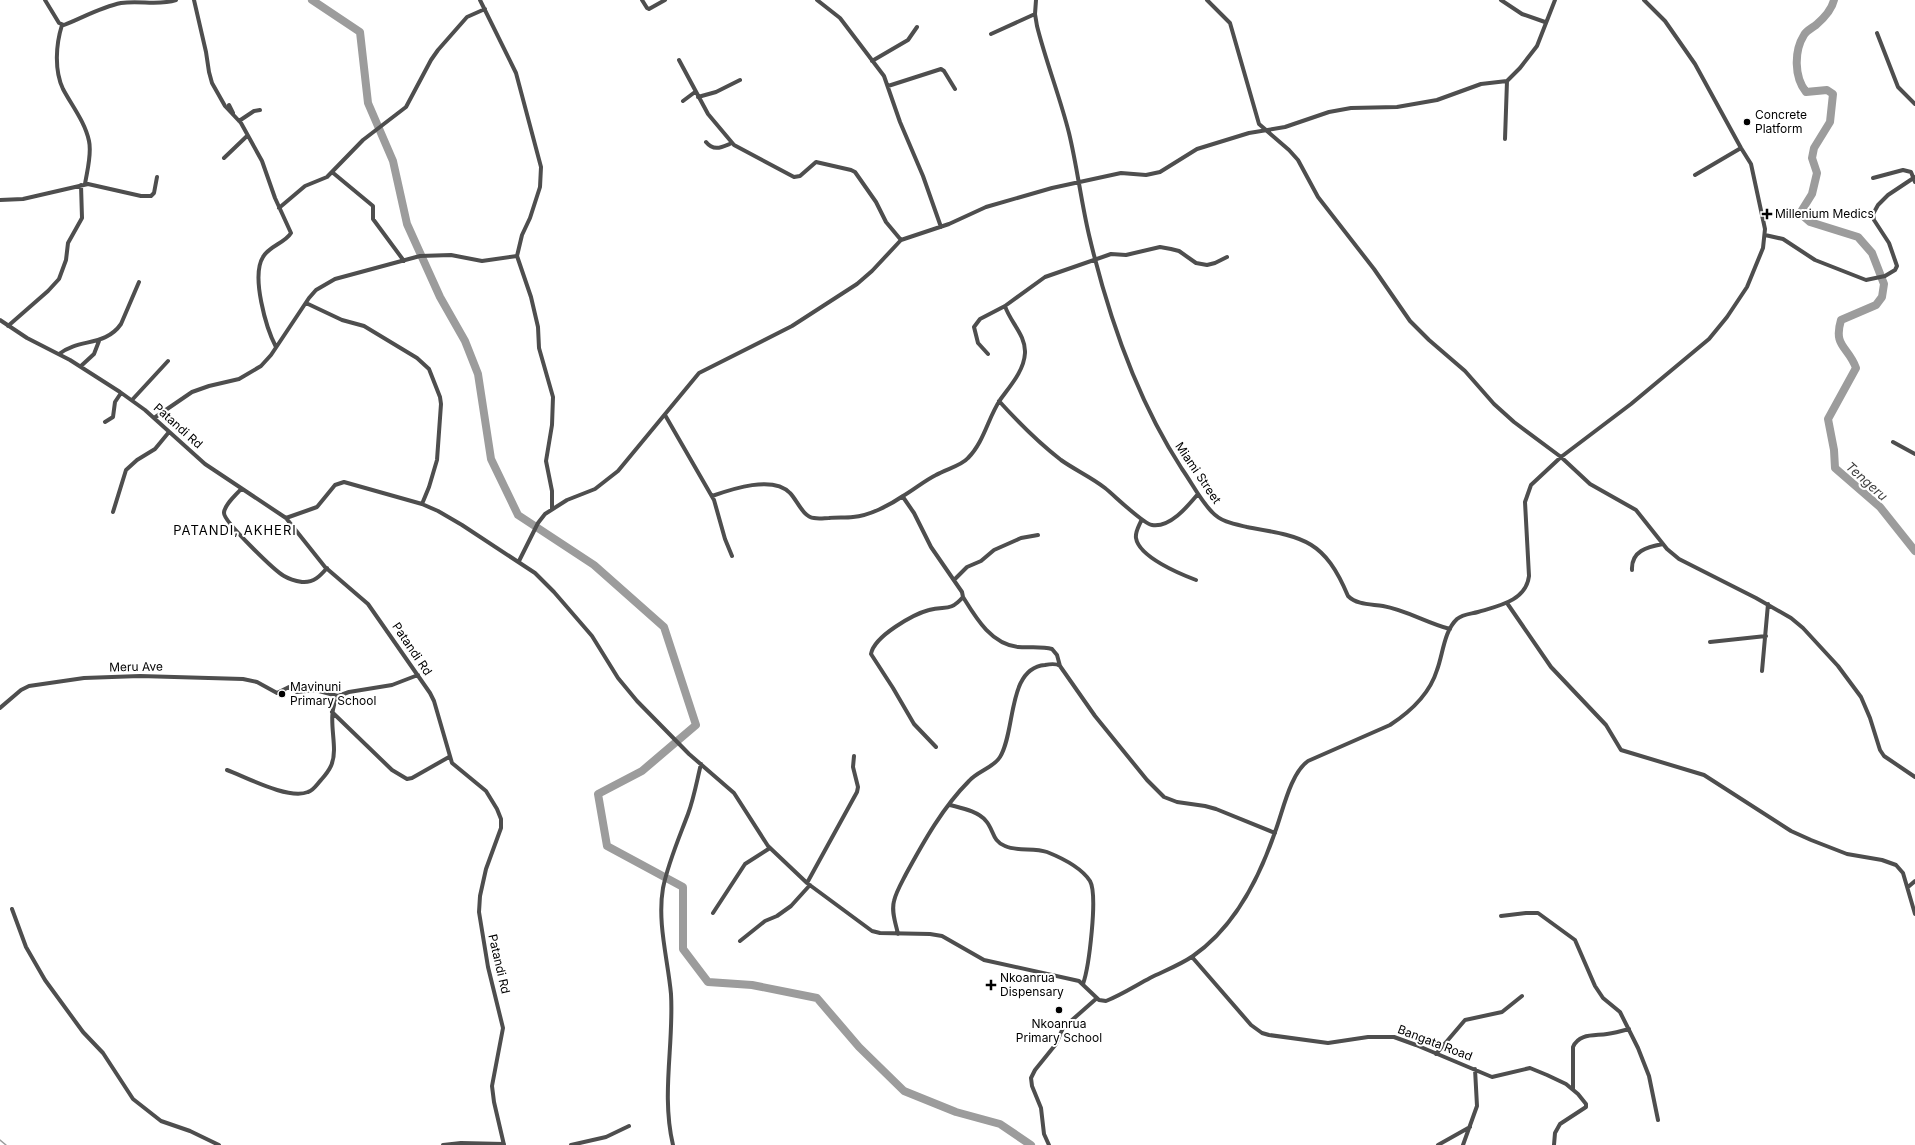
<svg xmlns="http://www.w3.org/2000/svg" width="1915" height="1145" viewBox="0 0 1915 1145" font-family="Inter,sans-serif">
	<rect width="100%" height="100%" fill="#fff"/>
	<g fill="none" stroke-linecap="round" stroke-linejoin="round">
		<!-- stream -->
		<path stroke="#9c9c9c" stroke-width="1.5" d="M0 1140 6 1145"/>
		<!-- river -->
		<path stroke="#9c9c9c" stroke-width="8" d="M312 0 360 32 368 103 393 161 407 224 440 297 465 341 478 374 491 459 518 515 594 565 664 627 696 725 642 771 598 794 607 846 683 887V949L708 982 752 985 817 998 859 1047 904 1091 956 1112 1000 1124 1031 1145
			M1834 0C1832 9 1823 19 1816 25 1812 28 1806 31 1804 35 1794 51 1794 77 1806 92L1827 90 1833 94 1830 122 1814 148 1812 158 1817 173 1812 194 1802 210V215L1810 222 1858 237 1872 253 1884 284 1882 297 1876 305 1841 320C1833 347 1848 346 1856 368L1828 419 1834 450 1835 468 1880 507 1915 551"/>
		<!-- minor -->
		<path stroke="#4e4e4e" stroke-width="4" d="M45 0 59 23 64 25C82 18 101 7 121 3 140 0 158 6 176 0
			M194 0 206 52 209 72 212 83 225 106 241 123 262 161 275 198 291 233C285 243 269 246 263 257 251 276 266 328 276 347
			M480 0 516 73 541 167 540 187 530 218 522 235 517 256 531 297 538 327 539 348 553 397 552 425 546 461 552 491V509
			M642 0 647 8 649 9 665 0
			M817 0 840 18 884 76 900 122 923 176 941 227
			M1036 0 1035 14 1037 26C1046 62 1060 97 1069 133 1077 166 1081 201 1089 235 1108 315 1137 400 1182 469 1192 483 1200 500 1212 512 1221 522 1234 524 1247 527 1303 537 1324 539 1348 596 1357 605 1371 604 1383 606 1406 610 1427 623 1450 629
			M1207 0 1230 23 1259 124 1289 150 1298 160 1318 197 1374 269 1410 321 1429 340 1465 371 1494 404 1514 422 1561 457 1590 484 1636 510 1667 549 1679 559 1756 598 1791 618 1803 628 1838 666 1861 697 1870 718 1880 750 1884 756 1915 777
			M1501 0 1522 14 1545 22
			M62 25C56 44 54 70 63 89 72 106 85 122 89 141 92 154 87 171 85 184
			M1877 33 1898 87 1915 104
			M991 34 1035 14
			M679 60 708 114 734 145 794 177 800 176 816 162 851 170 855 172 876 202 886 222 901 240
			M872 61 908 40 917 27
			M888 86 941 69 944 71 955 89
			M698 97 716 92 740 80
			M683 101 695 92
			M229 105 233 113
			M239 121 254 111 260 110
			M1505 139 1507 81
			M706 142C714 152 722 147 732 143
			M224 158 247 136
			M332 172 373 206V219L404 261
			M1695 175 1741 148
			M1873 178 1903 170 1911 172 1915 182
			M0 200 23 199 88 184 141 196H151L154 193 157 177
			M279 208 305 186 327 177 363 140 406 107 431 60 438 50 467 17 485 9
			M1765 235 1783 239 1815 260 1866 280 1885 276 1895 270 1897 266 1889 243 1874 220 1873 214 1878 205 1888 195 1915 177
			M306 303 342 320 364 326 417 358 429 369 440 397 441 404 437 460 429 487 422 504
			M0 320 27 338 70 360 120 392 145 410 205 464 286 518 325 567 368 604 430 693 434 701 452 763 486 791 497 809 501 819V828L486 869 480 896 479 912 488 967 503 1028 492 1086 494 1102 504 1145
			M8 326 48 291 59 279 66 260 68 243 82 218 81 185
			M59 354C79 338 105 347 121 324L139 282
			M988 354 978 343 974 327 980 319 1005 306
			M81 366 94 354 99 341
			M132 400 168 361
			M999 401C1018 422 1039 443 1061 460 1075 470 1091 477 1105 488 1114 495 1143 524 1152 525 1170 528 1188 506 1198 494
			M665 415 714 500 725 539 732 556
			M154 418 192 392 209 386 239 379 261 366 271 355 309 298 316 290 335 279 420 256 451 255 482 261 517 256
			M105 422 113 417 115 402 121 393
			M1893 442 1915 454
			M241 489C236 495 224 505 224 513 224 522 275 571 284 576 289 579 296 581 302 582 314 583 320 576 327 568
			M712 496C732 489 773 475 790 493 797 500 803 517 814 518 819 519 825 518 829 518 837 517 845 518 853 517 869 516 890 505 903 496 915 489 924 481 936 475 946 469 961 466 968 458 984 442 988 418 1000 400 1010 386 1024 371 1025 353 1026 335 1010 322 1005 306L1045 277 1111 254 1126 255 1160 247 1171 249 1179 251 1196 263 1207 265 1215 263 1227 257
			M903 497 914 513 931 547 962 592 963 597C949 613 945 605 929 610 914 614 874 636 871 654L893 688 914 724 936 747
			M113 512 126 470 137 460 155 449 169 432
			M286 518 317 507 335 485 344 482 422 504 438 511 462 525 535 573 554 592 592 636 618 678 637 701 689 754 734 793 768 846 807 883 872 931 880 933 930 934 942 936 984 960 1079 981 1099 1000 1106 1001C1121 995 1135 986 1150 978 1164 971 1180 965 1193 956 1235 927 1259 879 1275 832 1283 811 1290 774 1308 761L1390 725C1410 712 1430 693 1437 670 1443 654 1444 631 1457 619 1463 614 1471 614 1478 612 1498 606 1526 601 1529 576L1525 502 1531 485 1561 457 1631 404 1709 339 1727 317 1747 287 1763 248 1765 229 1751 164 1741 148 1695 64 1665 21 1644 0
			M1141 521C1139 526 1135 532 1136 538 1139 557 1180 574 1196 580
			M519 561 538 523 545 514 567 500 595 489 618 471 699 373 792 326 857 284 872 271 901 240 949 224 986 207 1052 188 1121 173 1146 175 1160 172 1197 149 1249 133 1285 127 1329 112 1351 108 1397 107 1437 100 1481 84 1507 81 1520 68 1537 46 1555 0
			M1632 570C1631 551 1647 547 1663 544
			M954 580 967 567 981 561 994 550 1021 538 1038 535
			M963 597C976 618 991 644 1018 647 1029 648 1042 646 1052 649L1057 655 1060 666
			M1507 603 1551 667 1606 725 1621 750 1704 775 1791 831 1811 840 1847 854 1882 860 1896 865 1903 873 1915 914
			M1710 642 1766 636
			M1762 671 1768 604
			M0 708 21 690 29 686 84 678 140 676 243 679 257 682 277 693 289 687 297 692 315 690 338 696
			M332 712 392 770 407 779 412 778 449 757
			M227 770C246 777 288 800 308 792 314 790 317 784 321 780 330 770 334 763 334 750 334 732 328 712 338 696L349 692 392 685 418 675
			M950 805C961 808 978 811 986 821 994 830 992 841 1005 846 1018 852 1034 847 1047 852 1062 858 1081 867 1090 881 1098 895 1089 967 1083 984
			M807 883 857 792 858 787 853 767 854 756
			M1908 887 1915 881
			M12 909 26 947 45 980 83 1032 103 1053 133 1099 161 1121 190 1131 219 1145
			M713 913 745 864 770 848
			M1501 916 1526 913H1538L1575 940 1595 986 1603 998 1620 1012 1638 1048 1649 1076 1658 1120
			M898 934C896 924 891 912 894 901 896 892 902 882 906 874 924 841 943 807 969 781 978 771 993 768 1000 757 1016 731 1007 668 1045 665 1050 664 1056 663 1060 666L1095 716 1147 780 1164 797 1177 802 1205 806 1216 809 1275 833
			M740 941 765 921 777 916 791 906 810 885
			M1192 957 1251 1025 1262 1033 1269 1035 1328 1043 1368 1037H1394L1416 1045 1492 1077 1530 1068 1547 1075 1566 1084 1578 1094 1586 1104V1107L1560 1124 1555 1133 1554 1145
			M1436 1054 1465 1020 1502 1012 1522 996
			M1573 1089V1047C1579 1033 1595 1036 1607 1034 1615 1033 1622 1031 1629 1029
			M443 1145 461 1143 504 1144
			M571 1145 606 1137 629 1126
			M673 1145C661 1095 674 1044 671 994 668 960 657 923 663 888 668 863 679 838 688 814 694 798 697 780 701 764
			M1049 1145 1044 1134 1041 1108 1032 1086 1031 1078 1035 1070 1056 1044 1063 1028 1097 998
			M1438 1145 1470 1127
			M1463 1145 1477 1106 1475 1069"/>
	</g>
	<!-- markers -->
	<g fill="#000" stroke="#fff" stroke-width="1.5">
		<circle cx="1747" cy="122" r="4"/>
		<path d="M1765 208h4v4h4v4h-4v4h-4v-4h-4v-4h4z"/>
		<circle cx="282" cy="694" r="4"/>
		<path d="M989 979h4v4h4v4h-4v4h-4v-4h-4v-4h4z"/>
		<circle cx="1059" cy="1010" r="4"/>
	</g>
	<g text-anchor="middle" stroke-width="4" stroke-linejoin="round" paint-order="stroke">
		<!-- poi labels -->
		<g font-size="12" fill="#000" stroke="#fff" text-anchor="start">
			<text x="1755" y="119">Concrete<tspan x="1755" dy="14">Platform</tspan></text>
			<text x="1775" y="218">Millenium Medics</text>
			<text x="290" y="691">Mavinuni<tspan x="290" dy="14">Primary School</tspan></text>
			<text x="1000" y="982">Nkoanrua<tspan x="1000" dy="14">Dispensary</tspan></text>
			<text x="1059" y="1028" text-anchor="middle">Nkoanrua<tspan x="1059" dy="14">Primary School</tspan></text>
		</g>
		<!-- street labels -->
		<g font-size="12" fill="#000" stroke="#fff">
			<text transform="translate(178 426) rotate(42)" y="4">Patandi Rd</text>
			<text transform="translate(1198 473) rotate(56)" y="4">Miami Street</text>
			<text transform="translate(412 649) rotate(56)" y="4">Patandi Rd</text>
			<text transform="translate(136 667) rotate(-1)" y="4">Meru Ave</text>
			<text transform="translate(499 964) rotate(77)" y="4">Patandi Rd</text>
			<text transform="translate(1435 1043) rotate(21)" y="4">Bangata Road</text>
		</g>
		<!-- water labels -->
		<g font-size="13" font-style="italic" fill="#3d3d3d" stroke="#fff">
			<text transform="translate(1867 481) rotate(42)" y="5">Tengeru</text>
		</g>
		<!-- neighbourhood labels -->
		<g font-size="13" letter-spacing="1" fill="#000" stroke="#fff">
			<text x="235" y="535">PATANDI, AKHERI</text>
		</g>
	</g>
</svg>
